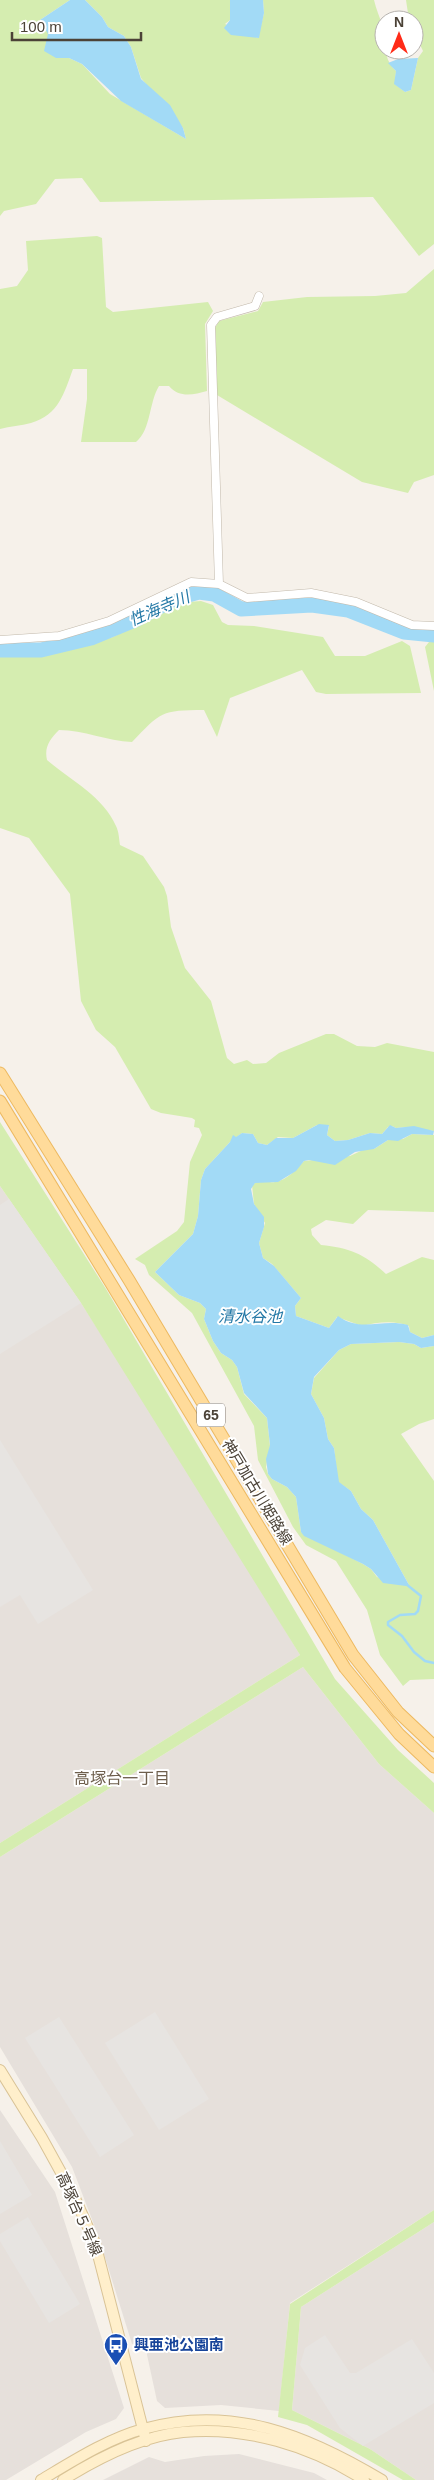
<svg xmlns="http://www.w3.org/2000/svg" width="434" height="2480" viewBox="0 0 434 2480" font-family="Arial,'Noto Sans JP',sans-serif">
	<rect width="100%" height="100%" fill="#f6f1ea"/>
	<!-- industrial -->
	<path fill="#e6e0db" d="M0 1186 81 1303 180 1457 300 1655 0 1843Z
		M303 1667 379 1764 434 1813V2210L290 2303 279 2411 221 2405 165 2408 157 2401 144 2341 132 2344 98 2235 72 2167 0 2047V1857Z
		M0 2110 55 2192 124 2408 116 2419 86 2432 6 2480H0Z
		M434 2222V2480H416L370 2449 292 2410 301 2307Z
		M239 2454 314 2473 327 2480H103L149 2457 165 2462 204 2456Z"/>
	<!-- green -->
	<path fill="#d5edb0" d="M0 0H70L40 20 49 34 56 58H69L82 64 110 94 186 139 183 128 141 78 131 47 124 36 108 27 102 17 85 0H230V20L225 24 258 38 264 13 263 0H374C376 9 380 18 383 27 389 46 380 54 396 71L395 84 405 92 411 90 418 58 423 51 414 32V20H409L406 0H434V244L419 256 373 197 100 202 82 178 55 179 36 204 4 211 0 216Z
		M97 236 102 238 106 307 113 312 208 302 213 311 205 324 207 391C193 395 179 398 169 386H159C149 402 151 430 136 442H81L87 399V369H73C64 393 59 415 31 423 21 426 10 426 0 429V289L17 286 28 270 26 241Z
		M434 269V475L414 482 408 493 362 482 217 395 215 328 219 321 258 311 263 302 307 297 375 296 406 293Z
		M201 601 213 605 222 622 228 625 254 626 323 637 335 656H365L402 641 410 646 421 693 326 694 316 692 302 670 230 698 217 737 204 710C161 710 161 712 132 742 107 741 84 730 59 730 50 739 44 747 47 760 70 780 103 796 116 826 119 832 119 839 120 845L143 856 164 887 167 896 171 927 185 968 211 1001 227 1058 234 1064 247 1060 253 1064 266 1063 279 1053 326 1034H334L357 1046 375 1047 387 1043 434 1052V1131L408 1127 396 1128 392 1126 388 1127 382 1134 370 1133 348 1140 335 1141 327 1135 329 1126 317 1125 293 1138 278 1137 267 1145 258 1143 253 1134 242 1133 230 1142 205 1169 201 1180 198 1216 193 1234 155 1272 179 1295 200 1303 206 1309 204 1319 213 1341 221 1353 232 1360 237 1367 244 1394 267 1418 270 1446 266 1467 268 1474 272 1479 287 1487 296 1497 301 1532 363 1564 371 1569 377 1577 409 1585 373 1520 361 1509 351 1491 338 1482 334 1448 328 1439 324 1418 311 1394 314 1378 339 1350 351 1344 399 1342 414 1344 421 1348 434 1346V1419L419 1424 401 1434 434 1481V1679L410 1680 403 1686 380 1655 367 1610 336 1561 306 1545 293 1527 258 1460 254 1426 192 1313 149 1275 145 1265 135 1259 177 1231 184 1222 190 1162 202 1135 199 1128 194 1127 195 1120 192 1118 161 1113 151 1109 115 1047 96 1030 81 1001 70 894 29 838 0 828V657L54 654 113 637 169 608 188 602Z
		M429 642H434V691L425 647Z
		M0 1122 106 1289 335 1679 398 1750 434 1783V1813L379 1764 303 1667 0 1857V1843L300 1655 81 1303 0 1186Z
		M412 1134 434 1135V1212L368 1210 353 1224 326 1220 311 1229 312 1235 321 1245C350 1248 365 1254 386 1274L422 1257 434 1260V1335L422 1338 410 1332 409 1326C395 1320 377 1322 362 1326L337 1317 329 1328 296 1316 295 1306 301 1298 272 1264 263 1258 259 1243 265 1223 254 1204 252 1185C259 1179 267 1183 275 1182 288 1180 296 1169 304 1161L350 1156 365 1149H374L388 1140 403 1139Z
		M434 2210V2222L301 2307 292 2410 370 2449 416 2480H403L307 2425 278 2417 290 2304Z"/>
	<!-- parking -->
	<path fill="#e7e4e1" d="M9 1199 81 1303 0 1354V1205Z
		M0 1440 93 1590 38 1624 20 1595 0 1607Z
		M155 2012 209 2099 159 2130 105 2043Z
		M59 2017 134 2135 100 2157 25 2038Z
		M0 2141 32 2195 0 2214Z
		M28 2217 80 2304 49 2323 0 2241V2234Z
		M325 2335 350 2373H356L412 2339 434 2373V2403L363 2446 340 2428 300 2365 305 2348Z"/>
	<!-- water -->
	<path fill="#a2daf6" d="M70 0H85L102 17 108 27 124 36 131 47 141 79 170 105 183 128 186 139 121 101 82 64 69 58H56L44 51 48 34 40 20Z
		M230 0H263L264 13 259 38 231 35 224 28 230 20Z
		M418 58 411 90 405 92 394 84 396 71 388 63 398 59Z
		M319 1124 329 1125 327 1135 335 1141 348 1140 370 1133 382 1134 390 1125 396 1128 414 1126 434 1131 433 1135 412 1134 398 1141 388 1140 374 1149 355 1152 335 1165 309 1160 304 1161 296 1171 278 1182 255 1183 251 1189 254 1204 264 1217V1227L259 1243 263 1258 274 1266 301 1298 295 1306 296 1316 329 1328 338 1316C361 1333 382 1318 408 1325L410 1332 422 1338 434 1335V1346L421 1348 414 1344 399 1342 351 1344 339 1350 314 1377 311 1394 324 1418 328 1439 334 1448 339 1482 351 1491 361 1509 373 1520 409 1585 406 1586 383 1583 371 1569 363 1564 304 1536 301 1532 296 1497 287 1487 272 1479 268 1474 266 1459 270 1445 267 1418 244 1393 237 1367 232 1360 221 1353 213 1341 204 1319 206 1309 200 1303 179 1295 155 1272 193 1234 198 1216 201 1180 205 1169 230 1142 233 1135 236 1137 242 1133 253 1134 258 1143 267 1145 276 1138H293Z"/>
	<g fill="none" stroke-linecap="round" stroke-linejoin="round">
		<!-- stream -->
		<path stroke="#a2daf6" stroke-width="2.5" d="M406 1584 421 1596 418 1611 415 1614 400 1615 388 1622V1625L402 1636 414 1652 425 1661 434 1663"/>
		<!-- river -->
		<path stroke="#a2daf6" stroke-width="15" d="M0 650H41L91 638 137 619 174 599 199 592 214 594 241 609 312 605 348 610 404 632 434 635"/>
		<!-- street casing -->
		<g stroke="#c2b9ab" stroke-width="9">
			<path id="street" d="M219 584 211 325 217 317 255 306 259 296
				M0 640 59 636 109 621 191 582 219 584 247 598 311 593 356 602 412 625 434 626"/>
		</g>
		<!-- secondary casing -->
		<g stroke="#d9c396" stroke-width="12">
			<path id="secondary" d="M0 2070 42 2138 74 2196 95 2243 146 2441
				M41 2480C73 2461 107 2439 143 2429 232 2404 307 2435 382 2480
				M63 2480C98 2458 141 2436 183 2432 246 2426 311 2446 364 2480"/>
		</g>
		<!-- primary casing -->
		<g stroke="#edb960" stroke-width="13">
			<path id="primary" d="M0 1073 129 1280 353 1655 398 1712 434 1746
				M0 1101 345 1668 399 1734 434 1767"/>
		</g>
		<!-- street -->
		<use href="#street" stroke="#fff" stroke-width="8"/>
		<!-- secondary -->
		<use href="#secondary" stroke="#ffefcb" stroke-width="10"/>
		<!-- primary -->
		<use href="#primary" stroke="#ffdb9a" stroke-width="11"/>
	</g>
	<!-- icons -->
	<defs>
		<g id="bus-pin" transform="scale(1.25)"><path d="M0 17L-7.5 6A9.5 9.5 0 1 1 7.5 6Z" fill="#1a4fb4" stroke="#fff"/><path d="M-5-6H5V4H4V6H2V4H-2V6H-4V4H-5ZM-3.5-4V0h7V-4ZM-3.5 1.2v1.5H-2V1.2ZM2 1.2v1.5H3.5V1.2Z" fill="#fff"/></g>
	</defs>
	<g fill-rule="evenodd">
		<use href="#bus-pin" x="116" y="2345"/>
	</g>
	<g text-anchor="middle" stroke-width="4" stroke-linejoin="round" paint-order="stroke">
		<!-- shield labels -->
		<rect fill="#fff" stroke="#817b73" stroke-width="1" x="197" y="1403.5" width="28" height="23" rx="4"/>
		<g font-size="14" font-weight="bold" fill="#4b4237">
			<text x="211" y="1420">65</text>
		</g>
		<!-- street labels -->
		<g font-size="15" fill="#4b4237" stroke="#fff">
			<text transform="translate(257 1492) rotate(59)" y="5">神戸加古川姫路線</text>
			<text transform="translate(79 2214) rotate(66)" y="5">高塚台５号線</text>
		</g>
		<!-- transit labels -->
		<g font-size="15" font-weight="bold" fill="#164399" stroke="#fff" text-anchor="start">
			<text x="134" y="2350">興亜池公園南</text>
		</g>
		<!-- water labels -->
		<g font-size="16" font-style="italic" fill="#2378a6" stroke="#fff">
			<text transform="translate(159 608) rotate(-23)" y="6">性海寺川</text>
			<text x="250" y="1322">清水谷池</text>
		</g>
		<!-- neighbourhood labels -->
		<g font-size="16" fill="#6e5f4d" stroke="#fff">
			<text x="122" y="1784">高塚台一丁目</text>
		</g>
	</g>
	<!-- north arrow -->
	<g transform="translate(399 35)"><circle r="24" fill="#ffffff" stroke="#b7b3af"/>
	<path d="M0-4L9 19L0 12L-9 19Z" fill="#ff2b18"/>
	<text y="-8" font-size="14" font-weight="bold" text-anchor="middle" fill="#4b4237">N</text>
	</g>
	<!-- scale -->
	<path d="M12 32v8h129v-8" fill="none" stroke="#4b4237" stroke-width="2.5"/>
	<text x="20" y="32" font-size="15" fill="#4b4237" stroke="#ffffff" stroke-width="4" paint-order="stroke">100 m</text>
</svg>
